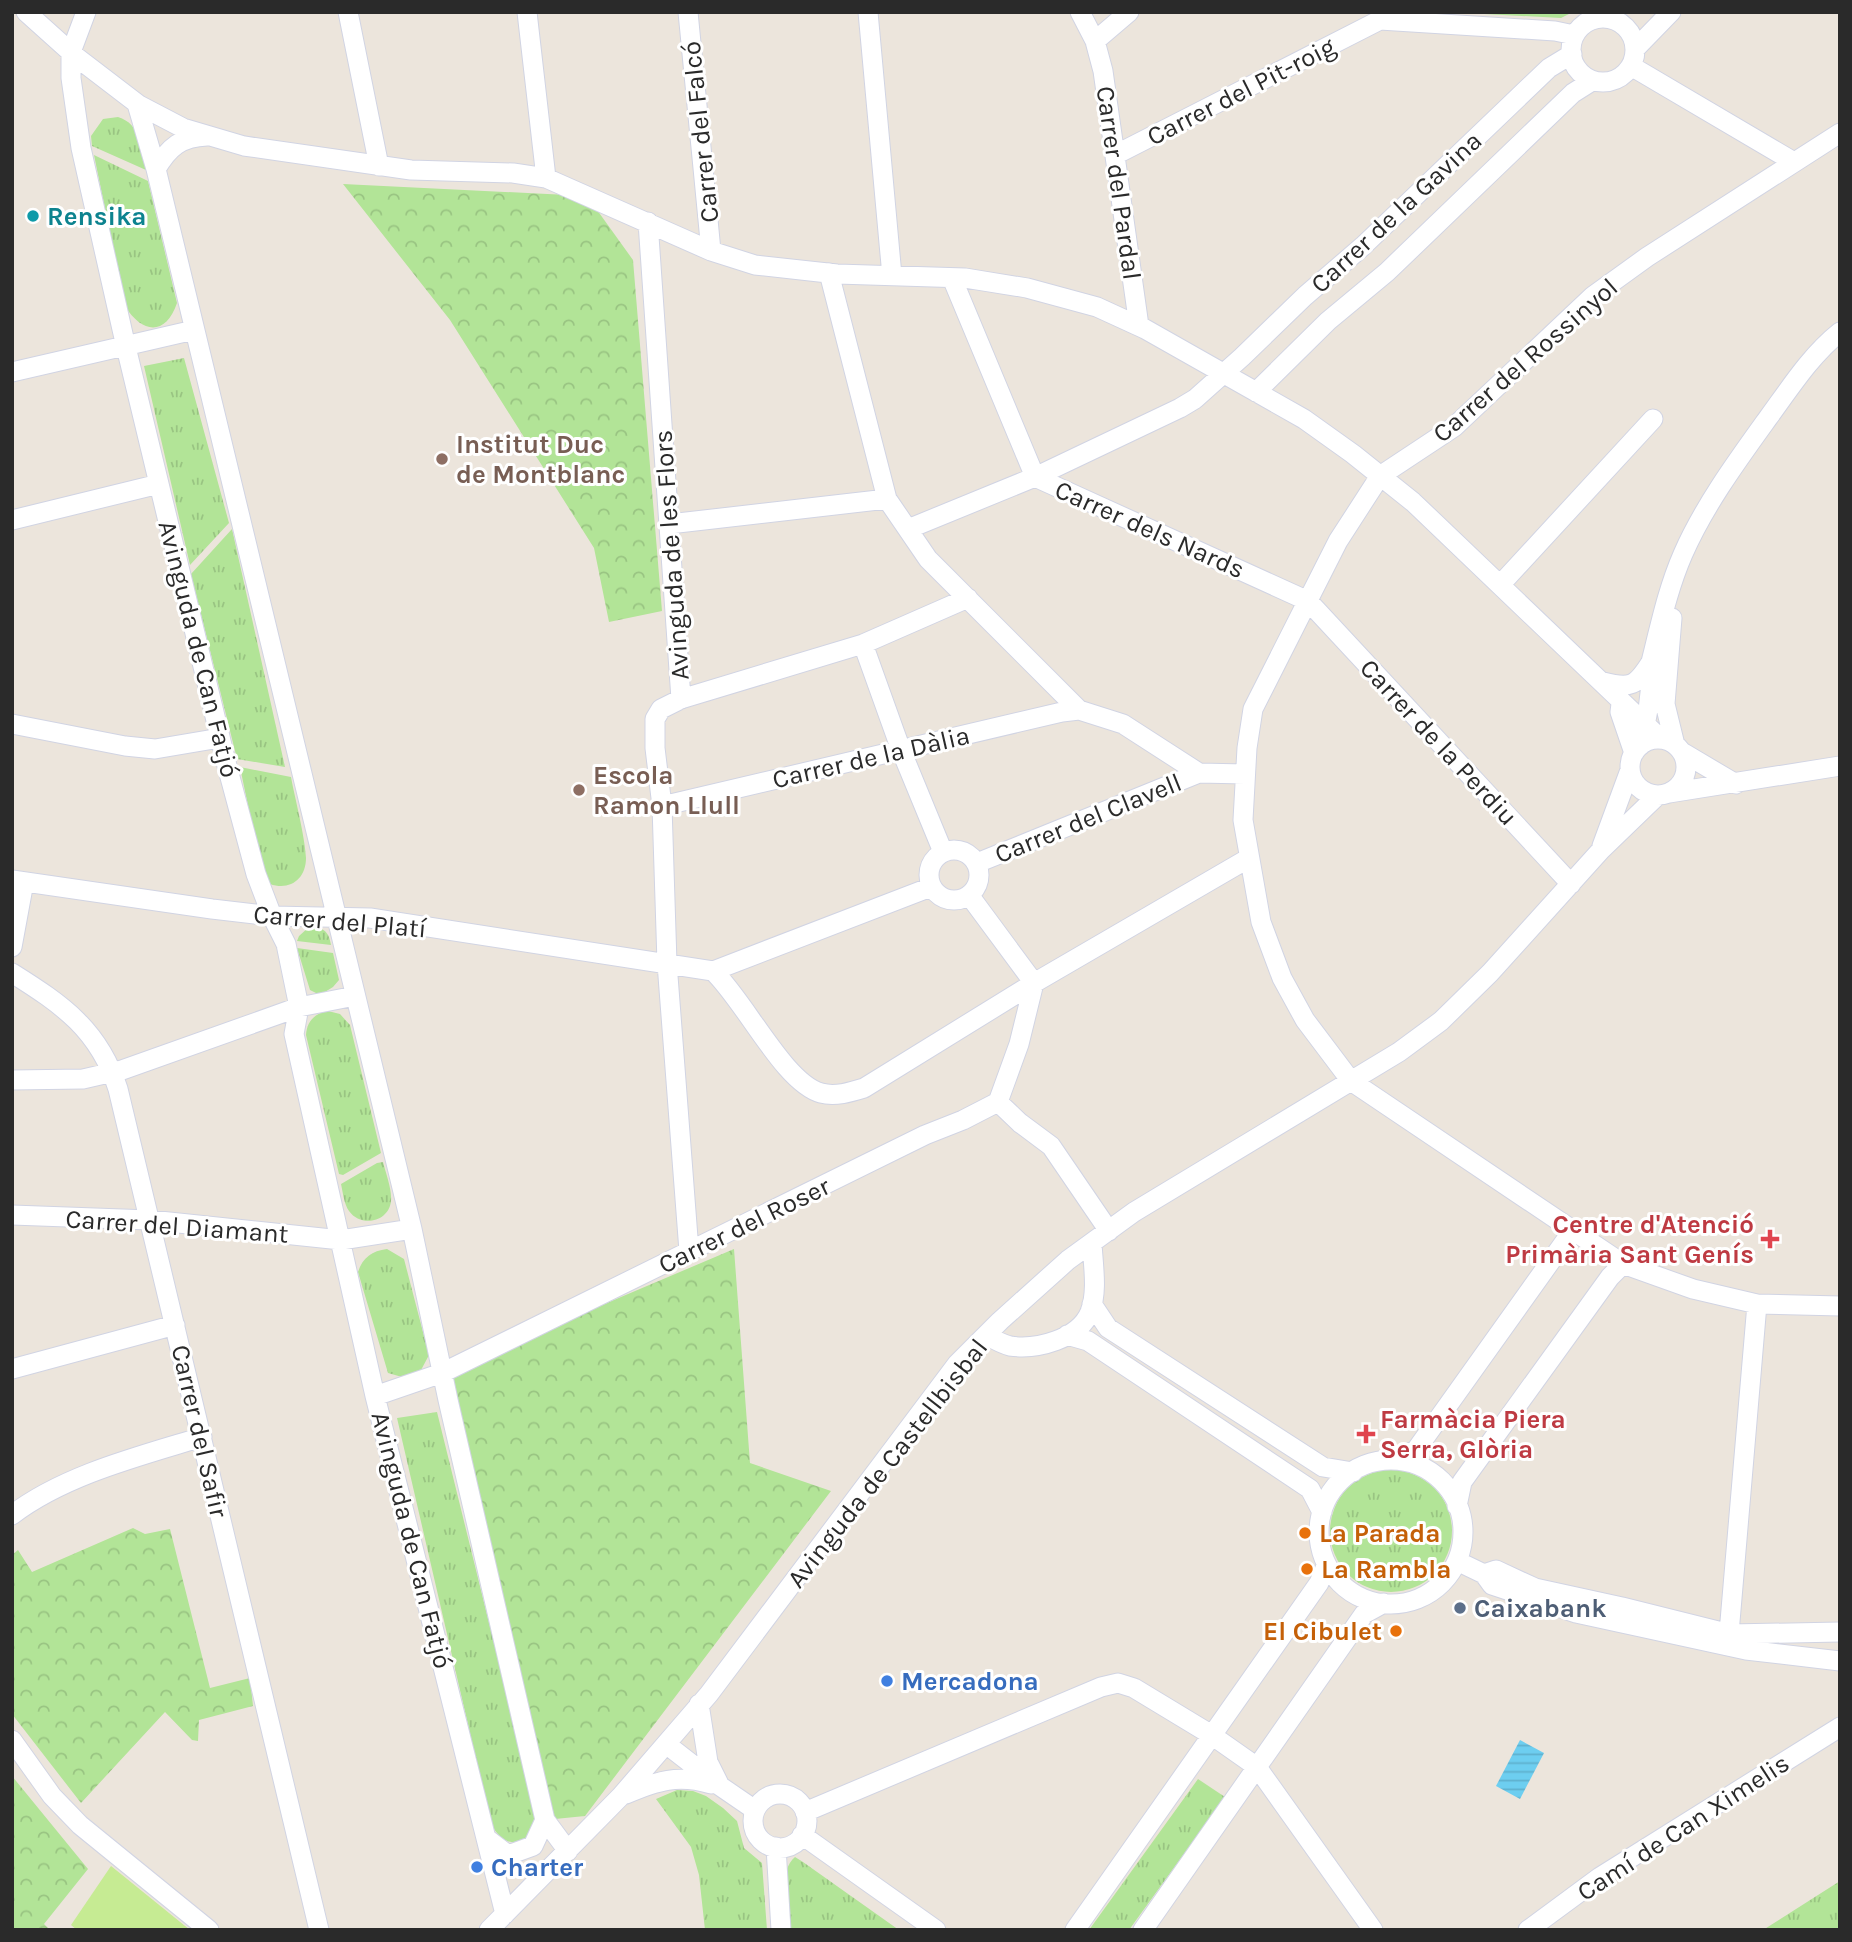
<svg xmlns="http://www.w3.org/2000/svg" width="1852" height="1942" viewBox="0 0 1852 1942" font-family="Karla,sans-serif">
	<defs>
		<pattern id="grass-tufts" width="24" height="20" patternUnits="userSpaceOnUse" patternTransform="scale(1.75)"><rect width="24" height="20" fill="#b2e497"/><path d="M3 7l-1-3M5 7V3M7 7l1-3M15 17l-1-3M17 17v-4M19 17l1-3" fill="none" stroke="#99c482"/></pattern>
		<pattern id="forest-crowns" width="20" height="18" patternUnits="userSpaceOnUse" patternTransform="scale(1.75)"><rect width="20" height="18" fill="#b2e497"/><path d="M2 6a3 3 0 1 1 6 0M12 15a3 3 0 1 1 6 0" fill="none" stroke="#99c482"/></pattern>
		<pattern id="water-rules" width="6" height="5" patternUnits="userSpaceOnUse" patternTransform="scale(1.75)"><rect width="6" height="5" fill="#6dcef0"/><path d="M0 2.5h6" fill="none" stroke="#5fb1ce"/></pattern>
	</defs>
	<rect width="100%" height="100%" fill="#ece5dc"/>
	<!-- grass -->
	<path fill="url(#grass-tufts)" d="M1447 12H1573L1561 18Z
		M118 117C141 124 142 148 146 170L92 146 91 136 103 119Z
		M94 155 148 181 177 303C166 336 142 334 125 306Z
		M184 358 229 523 190 565 144 366Z
		M232 529 285 767 237 759 191 574Z
		M240 767 291 777C295 799 305 836 306 858 306 879 290 891 270 884L258 854Z
		M309 927C323 927 329 931 331 945L297 941 299 936Z
		M297 948 333 953 339 980 333 987 320 995 310 990Z
		M328 1011 340 1014 350 1025 381 1153 343 1175 339 1174 306 1035C307 1021 315 1013 328 1011Z
		M383 1162C386 1174 392 1189 391 1201 389 1222 361 1228 349 1211 344 1204 343 1193 341 1184L377 1163Z
		M387 1249 404 1259 429 1355 420 1372 402 1377 388 1373 358 1272C363 1257 372 1251 387 1249Z
		M437 1412 532 1797 536 1827 529 1840C509 1846 501 1841 491 1824L397 1418Z
		M1330 1531a61 61 0 1 1 122 0a61 61 0 1 1-122 0Z
		M1198 1779 1225 1797 1129 1930H1089Z
		M677 1790 693 1791 706 1796 723 1808 737 1821 744 1848 762 1863 767 1930H705L699 1875 691 1847 656 1799Z
		M795 1857 803 1862 899 1930H789C787 1909 777 1872 795 1857Z
		M1840 1881V1930H1763Z"/>
	<!-- forest -->
	<path fill="url(#forest-crowns)" d="M343 184 587 196 633 260 662 611 609 622 594 548 450 320Z
		M734 1249 750 1463 831 1491 585 1816 545 1820 442 1373Z
		M133 1528 145 1534 170 1529 210 1688 250 1678 253 1706 199 1720 198 1741 192 1740 165 1712 81 1803 12 1714V1555L18 1550 32 1572Z
		M12 1776 88 1869 44 1924 50 1930H12Z"/>
	<!-- pitch -->
	<path fill="#c6eb93" d="M111 1866 190 1930H77L71 1925Z"/>
	<!-- water -->
	<path fill="url(#water-rules)" d="M1520 1740 1544 1753 1520 1799 1496 1786Z"/>
	<g fill="none" stroke-linecap="round" stroke-linejoin="round">
		<!-- minor casing -->
		<g stroke="#d1d4e3" stroke-width="21">
			<path id="minor" d="M26 12 75 56 139 105 183 128 244 146 411 170 513 173 546 178 711 251 755 265 837 274 965 278 1027 288 1097 307 1145 329 1304 419 1353 454 1413 502 1661 739
				M86 12 71 52V78L81 148 126 347 227 766 256 874 272 916 286 944 299 1007 294 1034 375 1396 505 1914
				M348 12 379 166
				M527 12 546 178
				M688 12 711 251
				M868 12 892 276
				M1080 12 1095 41 1103 71 1139 326
				M1571 50a32 32 0 1 1 64 0a32 32 0 1 1-64 0Z
				M1095 41 1129 12
				M1636 48 1671 12
				M1631 66 1794 162
				M137 104 156 169 412 1229 448 1400 545 1820 568 1851
				M1840 133 1647 257 1593 296 1454 427 1380 476 1338 541 1253 709 1247 748 1243 820 1261 922 1282 978 1305 1020 1351 1081 1623 1264 1693 1289 1757 1304 1840 1306
				M1115 155 1380 20 1555 31 1574 35
				M156 169C169 147 181 137 207 136
				M648 222 681 699
				M829 273 887 499 928 559 1079 710 1123 724 1199 773 1245 774
				M952 278 1035 477 1308 601 1571 884
				M12 372 194 330
				M1256 392 1328 321 1387 272 1573 93 1592 81
				M12 520 159 484
				M669 524 887 499
				M908 529 1035 477 1180 408 1195 399 1242 357 1305 296 1363 246 1549 68 1572 54
				M1500 585 1653 419
				M1672 618 1665 704 1675 745
				M863 644 901 750 943 852
				M1603 682C1631 689 1636 686 1651 662
				M1621 704 1620 712 1634 753
				M12 724 125 746 155 749 220 738
				M1630 767a28 28 0 1 1 56 0a28 28 0 1 1-56 0Z
				M1640 746C1648 718 1652 691 1651 662 1660 626 1668 588 1683 554 1704 506 1737 461 1768 418 1790 388 1811 355 1840 332
				M1682 752 1736 784
				M1669 793 1840 766
				M662 806 1062 712 1079 710
				M1602 846 1630 770
				M929 875a25 25 0 1 1 50 0a25 25 0 1 1-50 0Z
				M977 863 1199 773
				M12 880 212 909 272 916 370 918 713 971C745 1001 784 1083 821 1093 835 1097 851 1092 864 1088L1034 983 1249 858
				M969 895 1034 983
				M12 947 24 882
				M713 971 931 887
				M12 973C63 1005 99 1030 118 1089L319 1930
				M12 1080 83 1079 122 1070 299 1007 355 996
				M998 1102 1020 1123 1051 1146 1109 1231
				M12 1215 150 1220 341 1240 412 1229
				M689 1251 667 963 662 806 655 748V719L661 709 681 699 863 644 968 598
				M1092 1304 1108 1328 1323 1467 1353 1472
				M986 1335C993 1339 1002 1344 1010 1346 1037 1350 1079 1339 1090 1312 1098 1291 1093 1265 1092 1243
				M1067 1335 1088 1341 1310 1489 1322 1512
				M12 1369 175 1325
				M375 1396 442 1373 925 1135 963 1120 998 1102 1019 1044 1034 983
				M1396 1460 1416 1450 1573 1230
				M1319 1532a72 72 0 1 1 144 0a72 72 0 1 1-144 0Z
				M1457 1506 1462 1482 1610 1277 1623 1264
				M12 1515C64 1475 140 1456 202 1437
				M1457 1561 1484 1574 1492 1585 1576 1613 1746 1650 1840 1661
				M1484 1574 1496 1570 1535 1588 1622 1607 1730 1634 1840 1632
				M1728 1645 1757 1304
				M699 1704 708 1762 718 1782
				M12 1740 52 1796 80 1825 209 1930
				M666 1744 720 1786 755 1810
				M626 1794C657 1781 678 1774 711 1784
				M753 1821a27 27 0 1 1 54 0a27 27 0 1 1-54 0Z
				M805 1812 1101 1687 1118 1683 1134 1688 1210 1734 1257 1767 1373 1930
				M802 1835 936 1930
				M486 1838 508 1855 533 1846 545 1820
				M776 1847 781 1930
				M489 1930 621 1796 709 1694 957 1364 1000 1321 1068 1260 1134 1212 1399 1052 1441 1021 1490 973 1601 850 1658 795
				M1075 1930 1319 1583 1326 1566
				M1143 1930 1364 1614 1384 1603
				M1528 1930 1600 1877 1840 1727"/>
		</g>
		<!-- minor -->
		<use href="#minor" stroke="#fff" stroke-width="19"/>
	</g>
	<!-- markers -->
	<circle fill="#0f9aa8" stroke="#fff" stroke-width="2.5" cx="33" cy="216" r="7"/>
	<g fill="#8d6e63" stroke="#fff" stroke-width="2.5">
		<circle cx="442" cy="459" r="7"/>
		<circle cx="579" cy="790" r="7"/>
	</g>
	<g fill="#e0444e" stroke="#fff" stroke-width="2.5">
		<path d="M1766.5 1228.5h7v7h7v7h-7v7h-7v-7h-7v-7h7z"/>
		<path d="M1362.5 1423.5h7v7h7v7h-7v7h-7v-7h-7v-7h7z"/>
	</g>
	<g fill="#e8710a" stroke="#fff" stroke-width="2.5">
		<circle cx="1305" cy="1533" r="7"/>
		<circle cx="1307" cy="1569" r="7"/>
		<circle cx="1396" cy="1631" r="7"/>
	</g>
	<circle fill="#5c6f8a" stroke="#fff" stroke-width="2.5" cx="1460" cy="1608" r="7"/>
	<g fill="#3f7fe0" stroke="#fff" stroke-width="2.5">
		<circle cx="887" cy="1681" r="7"/>
		<circle cx="477" cy="1867" r="7"/>
	</g>
	<g text-anchor="middle" stroke-width="6" stroke-linejoin="round" paint-order="stroke">
		<!-- street labels -->
		<g font-size="26" fill="#2a2a2a" stroke="#fff">
			<text transform="translate(1241 91) rotate(-27)" y="9">Carrer del Pit-roig</text>
			<text transform="translate(700 132) rotate(-96)" y="9">Carrer del Falcó</text>
			<text transform="translate(1119 183) rotate(82)" y="9">Carrer del Pardal</text>
			<text transform="translate(1396 212) rotate(-43)" y="9">Carrer de la Gavina</text>
			<text transform="translate(1525 360) rotate(-41)" y="9">Carrer del Rossinyol</text>
			<text transform="translate(1150 529) rotate(24)" y="9">Carrer dels Nards</text>
			<text transform="translate(671 555) rotate(-94)" y="9">Avinguda de les Flors</text>
			<text transform="translate(199 649) rotate(76)" y="9">Avinguda de Can Fatjó</text>
			<text transform="translate(1439 742) rotate(47)" y="9">Carrer de la Perdiu</text>
			<text transform="translate(871 757) rotate(-13)" y="9">Carrer de la Dàlia</text>
			<text transform="translate(1088 818) rotate(-22)" y="9">Carrer del Clavell</text>
			<text transform="translate(340 921) rotate(5)" y="9">Carrer del Platí</text>
			<text transform="translate(744 1225) rotate(-26)" y="9">Carrer del Roser</text>
			<text transform="translate(177 1226) rotate(4)" y="9">Carrer del Diamant</text>
			<text transform="translate(200 1431) rotate(77)" y="9">Carrer del Safir</text>
			<text transform="translate(887 1463) rotate(-52)" y="9">Avinguda de Castellbisbal</text>
			<text transform="translate(412 1540) rotate(76)" y="9">Avinguda de Can Fatjó</text>
			<text transform="translate(1683 1827) rotate(-33)" y="9">Camí de Can Ximelis</text>
		</g>
		<!-- culture labels -->
		<g font-size="26" font-weight="bold" fill="#0d838f" stroke="#fff" text-anchor="start">
			<text x="47" y="225">Rensika</text>
		</g>
		<!-- education labels -->
		<g font-size="26" font-weight="bold" fill="#785e54" stroke="#fff" text-anchor="start">
			<text x="456" y="453">Institut Duc<tspan x="456" dy="30">de Montblanc</tspan></text>
			<text x="593" y="784">Escola<tspan x="593" dy="30">Ramon Llull</tspan></text>
		</g>
		<!-- health labels -->
		<g font-size="26" font-weight="bold" fill="#be3a42" stroke="#fff" text-anchor="end">
			<text x="1754" y="1233">Centre d'Atenció<tspan x="1754" dy="30">Primària Sant Genís</tspan></text>
			<text x="1380" y="1428" text-anchor="start">Farmàcia Piera<tspan x="1380" dy="30">Serra, Glòria</tspan></text>
		</g>
		<!-- food labels -->
		<g font-size="26" font-weight="bold" fill="#c56008" stroke="#fff" text-anchor="start">
			<text x="1319" y="1542">La Parada</text>
			<text x="1321" y="1578">La Rambla</text>
			<text x="1382" y="1640" text-anchor="end">El Cibulet</text>
		</g>
		<!-- service labels -->
		<g font-size="26" font-weight="bold" fill="#4e5e75" stroke="#fff" text-anchor="start">
			<text x="1474" y="1617">Caixabank</text>
		</g>
		<!-- shop labels -->
		<g font-size="26" font-weight="bold" fill="#366cbe" stroke="#fff" text-anchor="start">
			<text x="901" y="1690">Mercadona</text>
			<text x="491" y="1876">Charter</text>
		</g>
	</g>
	<!-- border -->
	<rect width="1852" height="1942" fill="none" stroke="#2a2a2a" stroke-width="28"/>
</svg>
